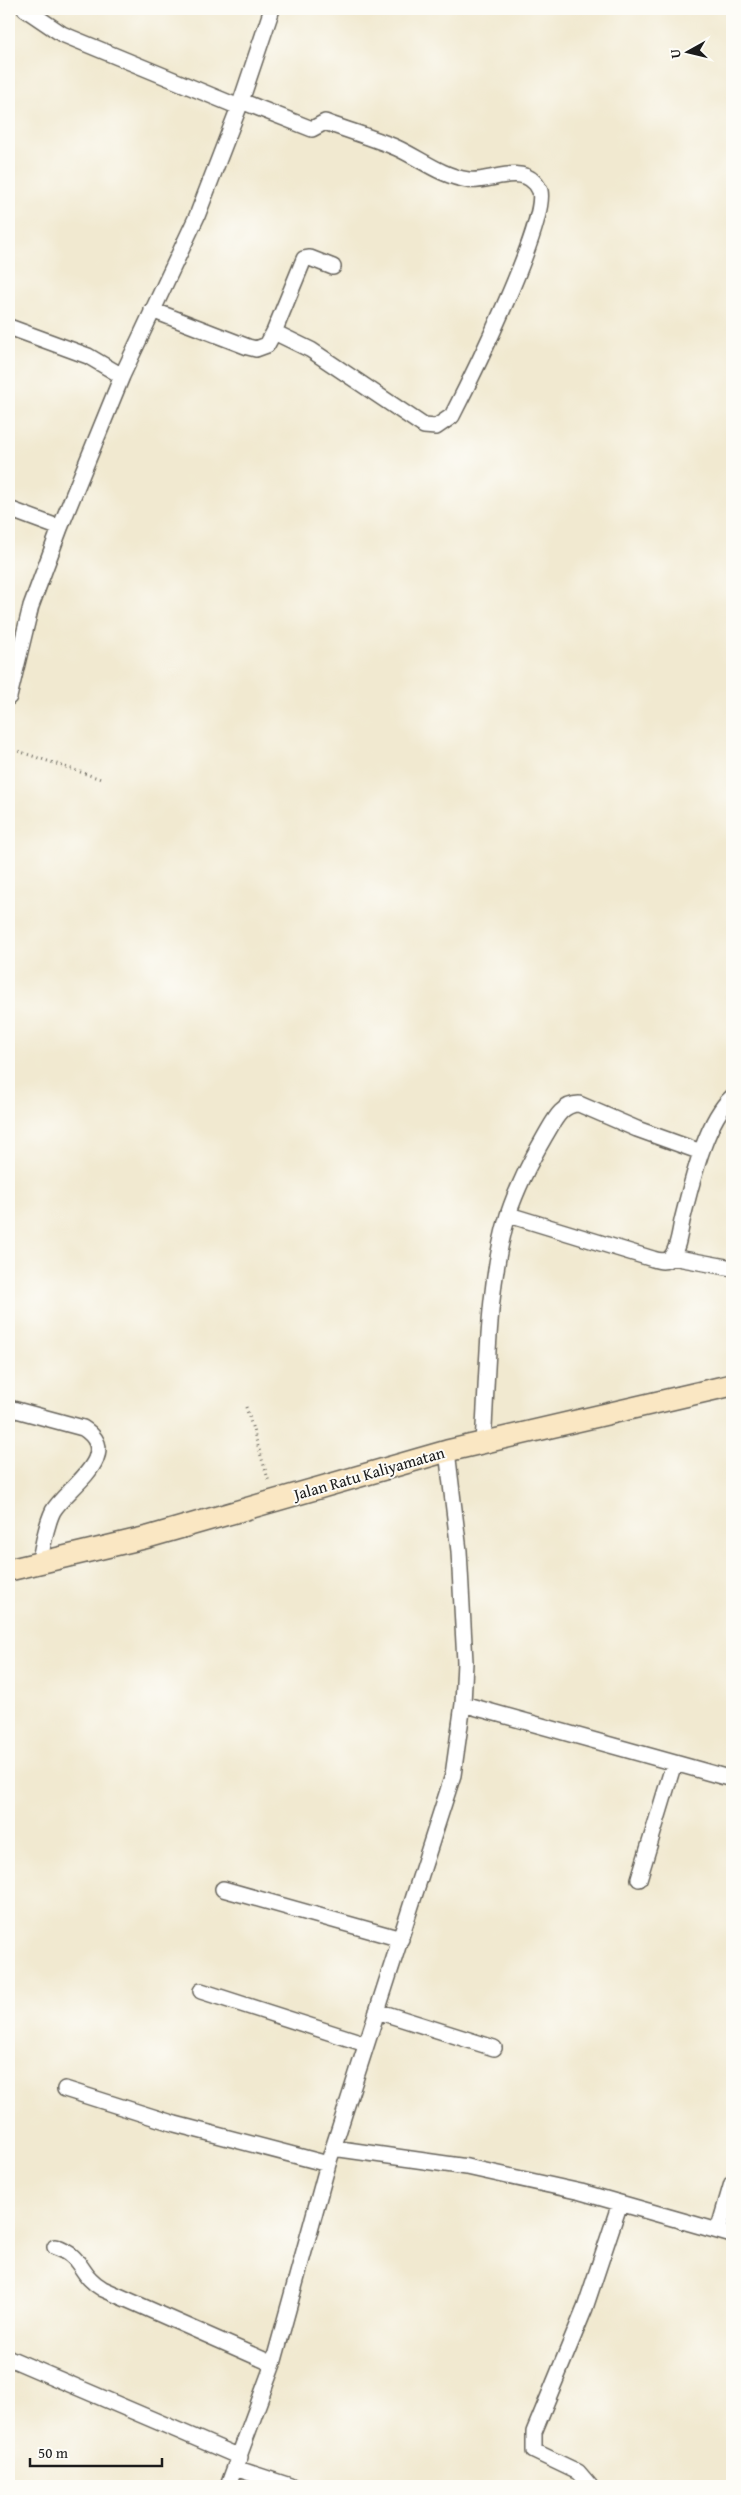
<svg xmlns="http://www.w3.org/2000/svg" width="741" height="2495" viewBox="0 0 741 2495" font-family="'Gentium Book Plus',serif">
	<rect width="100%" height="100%" fill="#fdfcf7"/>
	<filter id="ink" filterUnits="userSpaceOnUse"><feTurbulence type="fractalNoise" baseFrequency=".02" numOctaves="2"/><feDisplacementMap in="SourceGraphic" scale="10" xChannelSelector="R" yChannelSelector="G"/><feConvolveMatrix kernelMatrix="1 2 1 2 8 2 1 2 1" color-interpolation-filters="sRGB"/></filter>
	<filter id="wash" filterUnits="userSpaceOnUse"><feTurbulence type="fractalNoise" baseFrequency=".0096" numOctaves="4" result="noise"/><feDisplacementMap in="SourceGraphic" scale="20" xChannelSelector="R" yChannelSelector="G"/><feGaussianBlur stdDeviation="1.12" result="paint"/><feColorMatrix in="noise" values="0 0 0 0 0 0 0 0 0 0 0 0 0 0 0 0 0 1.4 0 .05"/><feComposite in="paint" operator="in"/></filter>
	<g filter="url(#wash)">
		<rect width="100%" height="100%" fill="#f1e9d0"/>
	</g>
	<g filter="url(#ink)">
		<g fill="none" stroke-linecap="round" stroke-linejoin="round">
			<!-- street casing -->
			<g stroke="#67645b" stroke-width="18">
				<path id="street" d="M25 9 62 34 239 107
					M152 310 248 347 256 349 267 345 274 332 311 350 424 426 436 427 452 416C470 381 548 223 540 191 539 189 536 183 534 182 518 165 487 183 468 180 441 176 421 159 397 148 374 138 349 131 325 122L312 129 241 101
					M9 327 88 356 122 376 60 528 31 606 9 697
					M274 332 304 259 310 258 333 267
					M122 376 197 216 239 107 272 9
					M9 509 60 528
					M509 1215 653 1259C659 1261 666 1263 671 1257 678 1249 680 1231 682 1221 691 1186 705 1121 732 1097
					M672 1257 732 1268
					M9 1408 83 1428C125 1455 66 1488 53 1511 45 1527 43 1547 39 1564
					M483 1443C488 1369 487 1285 508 1215 517 1188 531 1160 545 1136 554 1121 561 1104 579 1104L637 1129 701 1152
					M463 1704 732 1779
					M639 1879 674 1763
					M223 1889 401 1939
					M201 1991 366 2044
					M377 2011 494 2048
					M65 2089 175 2124 328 2164
					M333 2148 467 2167 581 2192 732 2235
					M718 2231 732 2183
					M55 2247C85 2257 77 2274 103 2289L273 2364
					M9 2358 240 2457
					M235 2468 290 2486
					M228 2486 273 2364 328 2164 453 1775 463 1704 465 1662 459 1551 447 1451
					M590 2486 578 2472 534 2451V2432L585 2308 620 2203"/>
			</g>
			<!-- secondary casing -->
			<g stroke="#67645b" stroke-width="24">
				<path id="secondary" d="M9 1570 148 1537 447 1451 732 1385"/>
			</g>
			<!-- path -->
			<path stroke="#67645b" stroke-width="3" stroke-dasharray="1 4" stroke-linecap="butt" d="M9 748 101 779
				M246 1407 269 1482"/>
			<!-- street -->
			<use href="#street" stroke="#fff" stroke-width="15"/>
			<!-- secondary -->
			<use href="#secondary" stroke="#fae7c3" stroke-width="21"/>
		</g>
	</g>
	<g text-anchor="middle" stroke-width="4" stroke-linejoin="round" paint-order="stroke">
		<!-- street labels -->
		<g font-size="16" fill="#1c1c1c" stroke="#fdfcf7">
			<text transform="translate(369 1473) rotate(-16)" y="6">Jalan Ratu Kaliyamatan</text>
		</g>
	</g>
	<!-- margin -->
	<rect width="741" height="2495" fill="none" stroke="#fdfcf7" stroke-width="30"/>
	<!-- north arrow -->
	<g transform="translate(688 52) rotate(262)" stroke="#fdfcf7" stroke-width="4" paint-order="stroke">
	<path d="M0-4L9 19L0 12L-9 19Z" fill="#1c1c1c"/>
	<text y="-8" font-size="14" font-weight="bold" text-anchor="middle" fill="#1c1c1c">U</text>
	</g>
	<!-- scale -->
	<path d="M30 2458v8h132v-8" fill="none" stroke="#1c1c1c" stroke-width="2.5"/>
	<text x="38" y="2458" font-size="15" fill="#1c1c1c" stroke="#fdfcf7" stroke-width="4" paint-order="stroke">50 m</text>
</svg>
